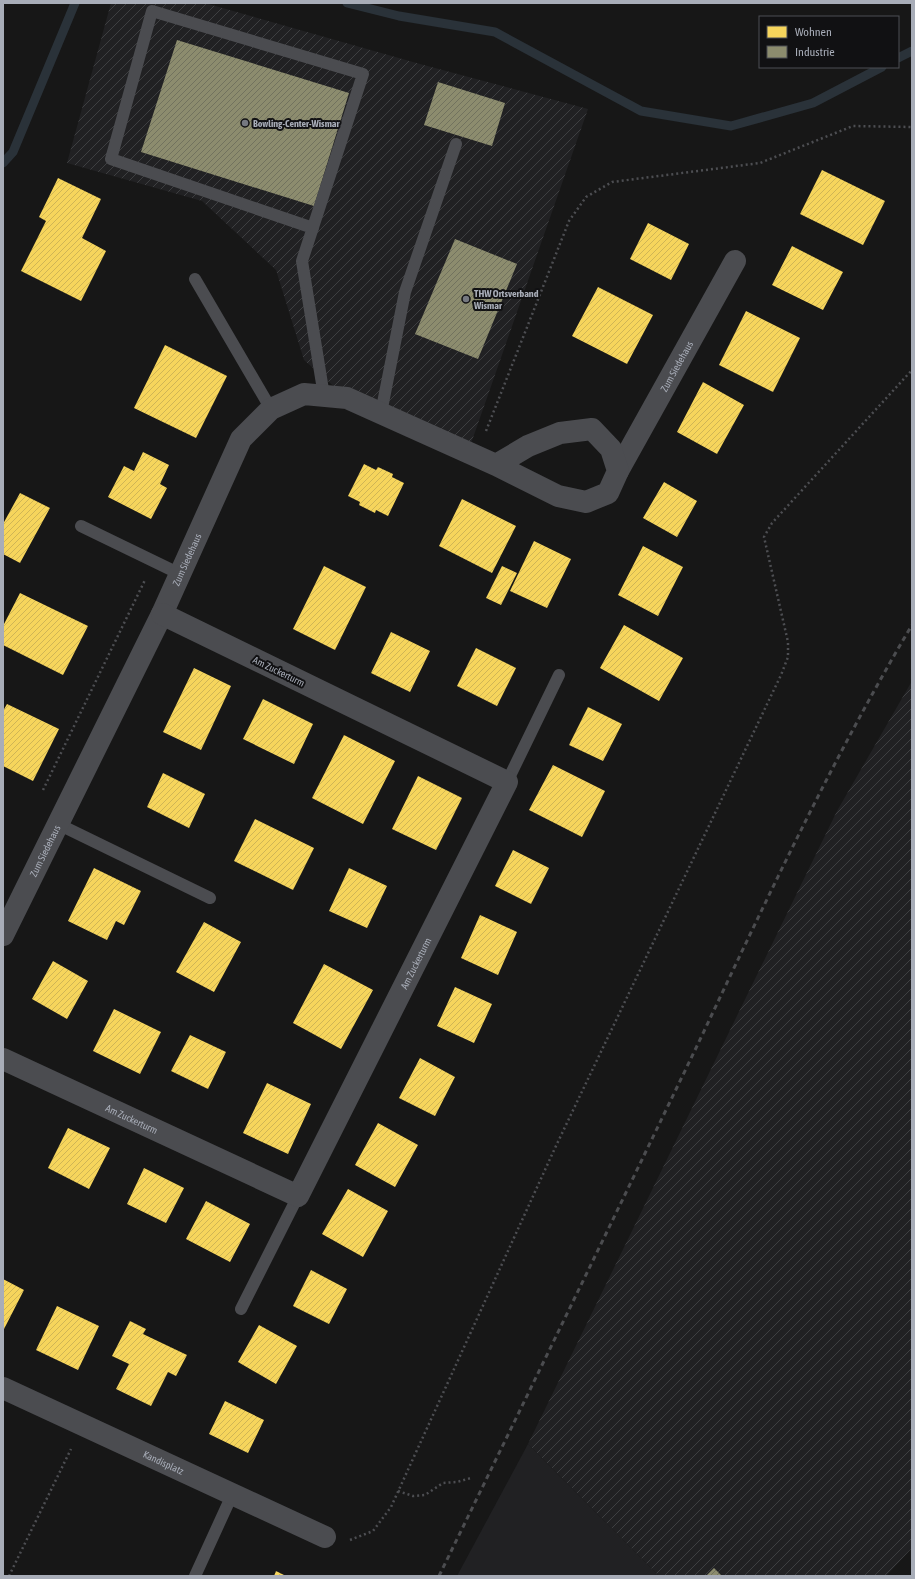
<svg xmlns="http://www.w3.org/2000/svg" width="915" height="1579" viewBox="0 0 915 1579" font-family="'Asap Condensed',sans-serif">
	<defs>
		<pattern id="industrial-furrows" width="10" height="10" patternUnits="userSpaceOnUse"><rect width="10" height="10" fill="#212123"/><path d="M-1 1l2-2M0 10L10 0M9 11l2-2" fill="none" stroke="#3e3f41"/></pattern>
		<pattern id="homes-hatch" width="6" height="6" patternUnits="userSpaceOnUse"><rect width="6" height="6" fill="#f6d55c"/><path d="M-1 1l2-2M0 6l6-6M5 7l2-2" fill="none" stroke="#cfb555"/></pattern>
		<pattern id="industry-hatch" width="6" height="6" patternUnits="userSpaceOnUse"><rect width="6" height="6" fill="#8c8c6e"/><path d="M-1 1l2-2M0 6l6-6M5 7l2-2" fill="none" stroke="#71725e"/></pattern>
	</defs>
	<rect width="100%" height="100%" fill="#171717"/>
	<!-- built -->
	<path fill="#212123" d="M528 1444 659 1576H457Z"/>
	<!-- industrial -->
	<path fill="url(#industrial-furrows)" d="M111 3H205L420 64 588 109 468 452 347 398 304 360 276 270 202 201 67 163Z
		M912 681V1548L886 1576H659L528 1444 837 811Z"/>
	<!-- homes -->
	<path fill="url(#homes-hatch)" d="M822 170 885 201 863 245 800 214Z
		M58 178 101 199 82 238 106 251 81 301 21 271 46 221 39 217Z
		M648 223 689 244 671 280 630 259Z
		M792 246 843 272 823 310 772 285Z
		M598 287 653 315 627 364 572 336Z
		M746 311 800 338 773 392 719 365Z
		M165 345 227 376 196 438 134 408Z
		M703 382 744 405 717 454 677 432Z
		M143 452 169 465 160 484 167 488 151 519 108 497 124 466 134 471Z
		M364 464 376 470 378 467 393 474 392 477 404 483 388 516 376 510 375 513 359 505 360 502 348 496Z
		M664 482 697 501 677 537 643 518Z
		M20 493 50 508 20 563 3 554V524Z
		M462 499 516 526 492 573 439 546Z
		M534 541 571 559 547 608 510 591Z
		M643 546 683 567 658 616 618 595Z
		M324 566 366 587 335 650 293 629Z
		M502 566 517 573 501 605 486 598Z
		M20 593 88 626 63 675 3 645V626Z
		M624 625 683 658 659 701 600 668Z
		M391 632 430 651 410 692 371 673Z
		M476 648 516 668 497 706 457 686Z
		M194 668 231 686 201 750 163 732Z
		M263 699 313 724 294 764 243 739Z
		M7 704 59 729 33 781 3 766V711Z
		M588 707 622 724 603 761 569 745Z
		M344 735 395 761 363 824 312 798Z
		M553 765 605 791 582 837 529 810Z
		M163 773 205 794 189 828 147 807Z
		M418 776 462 798 436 850 392 829Z
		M255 819 314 848 293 890 234 861Z
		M513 850 549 868 531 904 495 886Z
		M94 868 141 891 124 925 116 921 107 940 68 921Z
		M349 868 387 886 367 928 329 911Z
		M480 915 517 932 498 975 461 958Z
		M204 922 241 942 214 992 176 972Z
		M53 961 88 981 67 1019 32 999Z
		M324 964 373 990 341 1049 293 1023Z
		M455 987 492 1004 474 1043 437 1026Z
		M114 1009 161 1032 140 1074 93 1051Z
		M190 1035 226 1052 208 1089 171 1071Z
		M420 1058 455 1077 435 1116 399 1098Z
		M267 1083 311 1104 288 1154 243 1133Z
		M378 1123 418 1145 395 1187 355 1165Z
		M68 1128 110 1148 89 1189 48 1168Z
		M144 1168 184 1188 166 1223 127 1204Z
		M348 1189 388 1211 363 1257 322 1234Z
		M206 1201 250 1224 230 1262 186 1239Z
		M311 1270 347 1289 329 1324 293 1306Z
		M3 1279 24 1290 3 1331Z
		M57 1306 99 1326 78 1370 36 1350Z
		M130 1321 146 1329 143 1334 187 1355 176 1376 168 1372 151 1406 116 1389 129 1364 112 1356Z
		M259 1325 297 1346 276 1384 238 1362Z
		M225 1401 264 1420 248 1453 209 1434Z
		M276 1571 286 1576H274Z"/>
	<!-- industry -->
	<path fill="url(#industry-hatch)" d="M177 40 349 93 314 206 141 152Z
		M438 82 505 103 492 146 424 125Z
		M455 239 517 264 478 359 415 334Z
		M714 1568 722 1576H706Z"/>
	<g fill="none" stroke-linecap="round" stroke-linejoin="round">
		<!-- stream -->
		<path stroke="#2a3239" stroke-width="9" d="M347 3 399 16 495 32 641 111 731 126 813 103 882 67
			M898 58 912 51
			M3 163 13 152 75 3"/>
		<!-- path -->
		<path stroke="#4d4e52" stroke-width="2.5" stroke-dasharray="2 3" stroke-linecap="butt" d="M486 431 569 221 586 197 612 182 760 163 853 126 912 127
			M43 790 145 580
			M398 1491 413 1496 425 1495 443 1483 457 1482 471 1478
			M350 1540 373 1531 391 1507 555 1148 781 675 788 657V642L764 537 772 523 912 370
			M9 1576 71 1449"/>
		<!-- service -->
		<path stroke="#4b4c50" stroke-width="12" d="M313 228 111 159 152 11 363 74 302 261 324 396
			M195 279 271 409
			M381 413 405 292 456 144
			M81 526 180 574
			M507 782 559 675
			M58 824 210 898
			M241 1309 298 1196
			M195 1576 232 1495"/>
		<!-- minor -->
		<g stroke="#4b4c50" stroke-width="22">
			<path id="s1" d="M618 471 735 261"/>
			<path id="s2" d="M3 935 162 614 241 439 271 409 304 394 347 398 496 465 558 496 586 502 608 493 618 471 611 449 592 429 560 433 528 446 496 465"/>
			<path id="s3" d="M3 1059 298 1196 507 782 162 614"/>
			<path id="s4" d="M3 1388 325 1537"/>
		</g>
		<!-- rail -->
		<path stroke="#4b4c4f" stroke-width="3" stroke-dasharray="5 4" stroke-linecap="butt" d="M439 1576C525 1400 611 1224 696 1048 764 905 831 761 912 625"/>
	</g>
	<!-- markers -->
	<g fill="#757880" stroke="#111113" stroke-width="1.5">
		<circle cx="245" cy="123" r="4"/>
		<circle cx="466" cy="299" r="4"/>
	</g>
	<g text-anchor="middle" stroke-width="4" stroke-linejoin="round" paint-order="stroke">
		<!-- poi labels -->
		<g font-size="10" font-weight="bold" fill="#a8adb8" stroke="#111113" text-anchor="start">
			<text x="253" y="127">Bowling-Center-Wismar</text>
			<text x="474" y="297">THW Ortsverband<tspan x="474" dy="12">Wismar</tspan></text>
		</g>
		<!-- street labels -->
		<g font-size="10" fill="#a8adb8" stroke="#111113">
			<text dy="4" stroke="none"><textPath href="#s1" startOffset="120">Zum Siedehaus</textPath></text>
			<text dy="4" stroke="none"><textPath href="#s2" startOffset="418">Zum Siedehaus</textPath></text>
			<text transform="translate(279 671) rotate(26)" y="4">Am Zuckerturm</text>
			<text dy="4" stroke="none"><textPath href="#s2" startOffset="94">Zum Siedehaus</textPath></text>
			<text dy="4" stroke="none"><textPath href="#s3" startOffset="586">Am Zuckerturm</textPath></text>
			<text dy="4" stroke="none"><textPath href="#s3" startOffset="142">Am Zuckerturm</textPath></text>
			<text dy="4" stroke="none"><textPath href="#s4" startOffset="177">Kandisplatz</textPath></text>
		</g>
	</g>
	<!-- border -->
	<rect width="915" height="1579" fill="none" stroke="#a8adb8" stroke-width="8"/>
	<!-- legend -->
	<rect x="759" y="16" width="140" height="52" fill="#111113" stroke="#4d4f55"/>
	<rect x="767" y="26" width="20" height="12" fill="#f6d55c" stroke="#4d4f55"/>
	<text x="795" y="36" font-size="12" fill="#a8adb8">Wohnen</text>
	<rect x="767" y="46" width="20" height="12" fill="#8c8c6e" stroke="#4d4f55"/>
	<text x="795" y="56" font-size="12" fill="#a8adb8">Industrie</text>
</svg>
